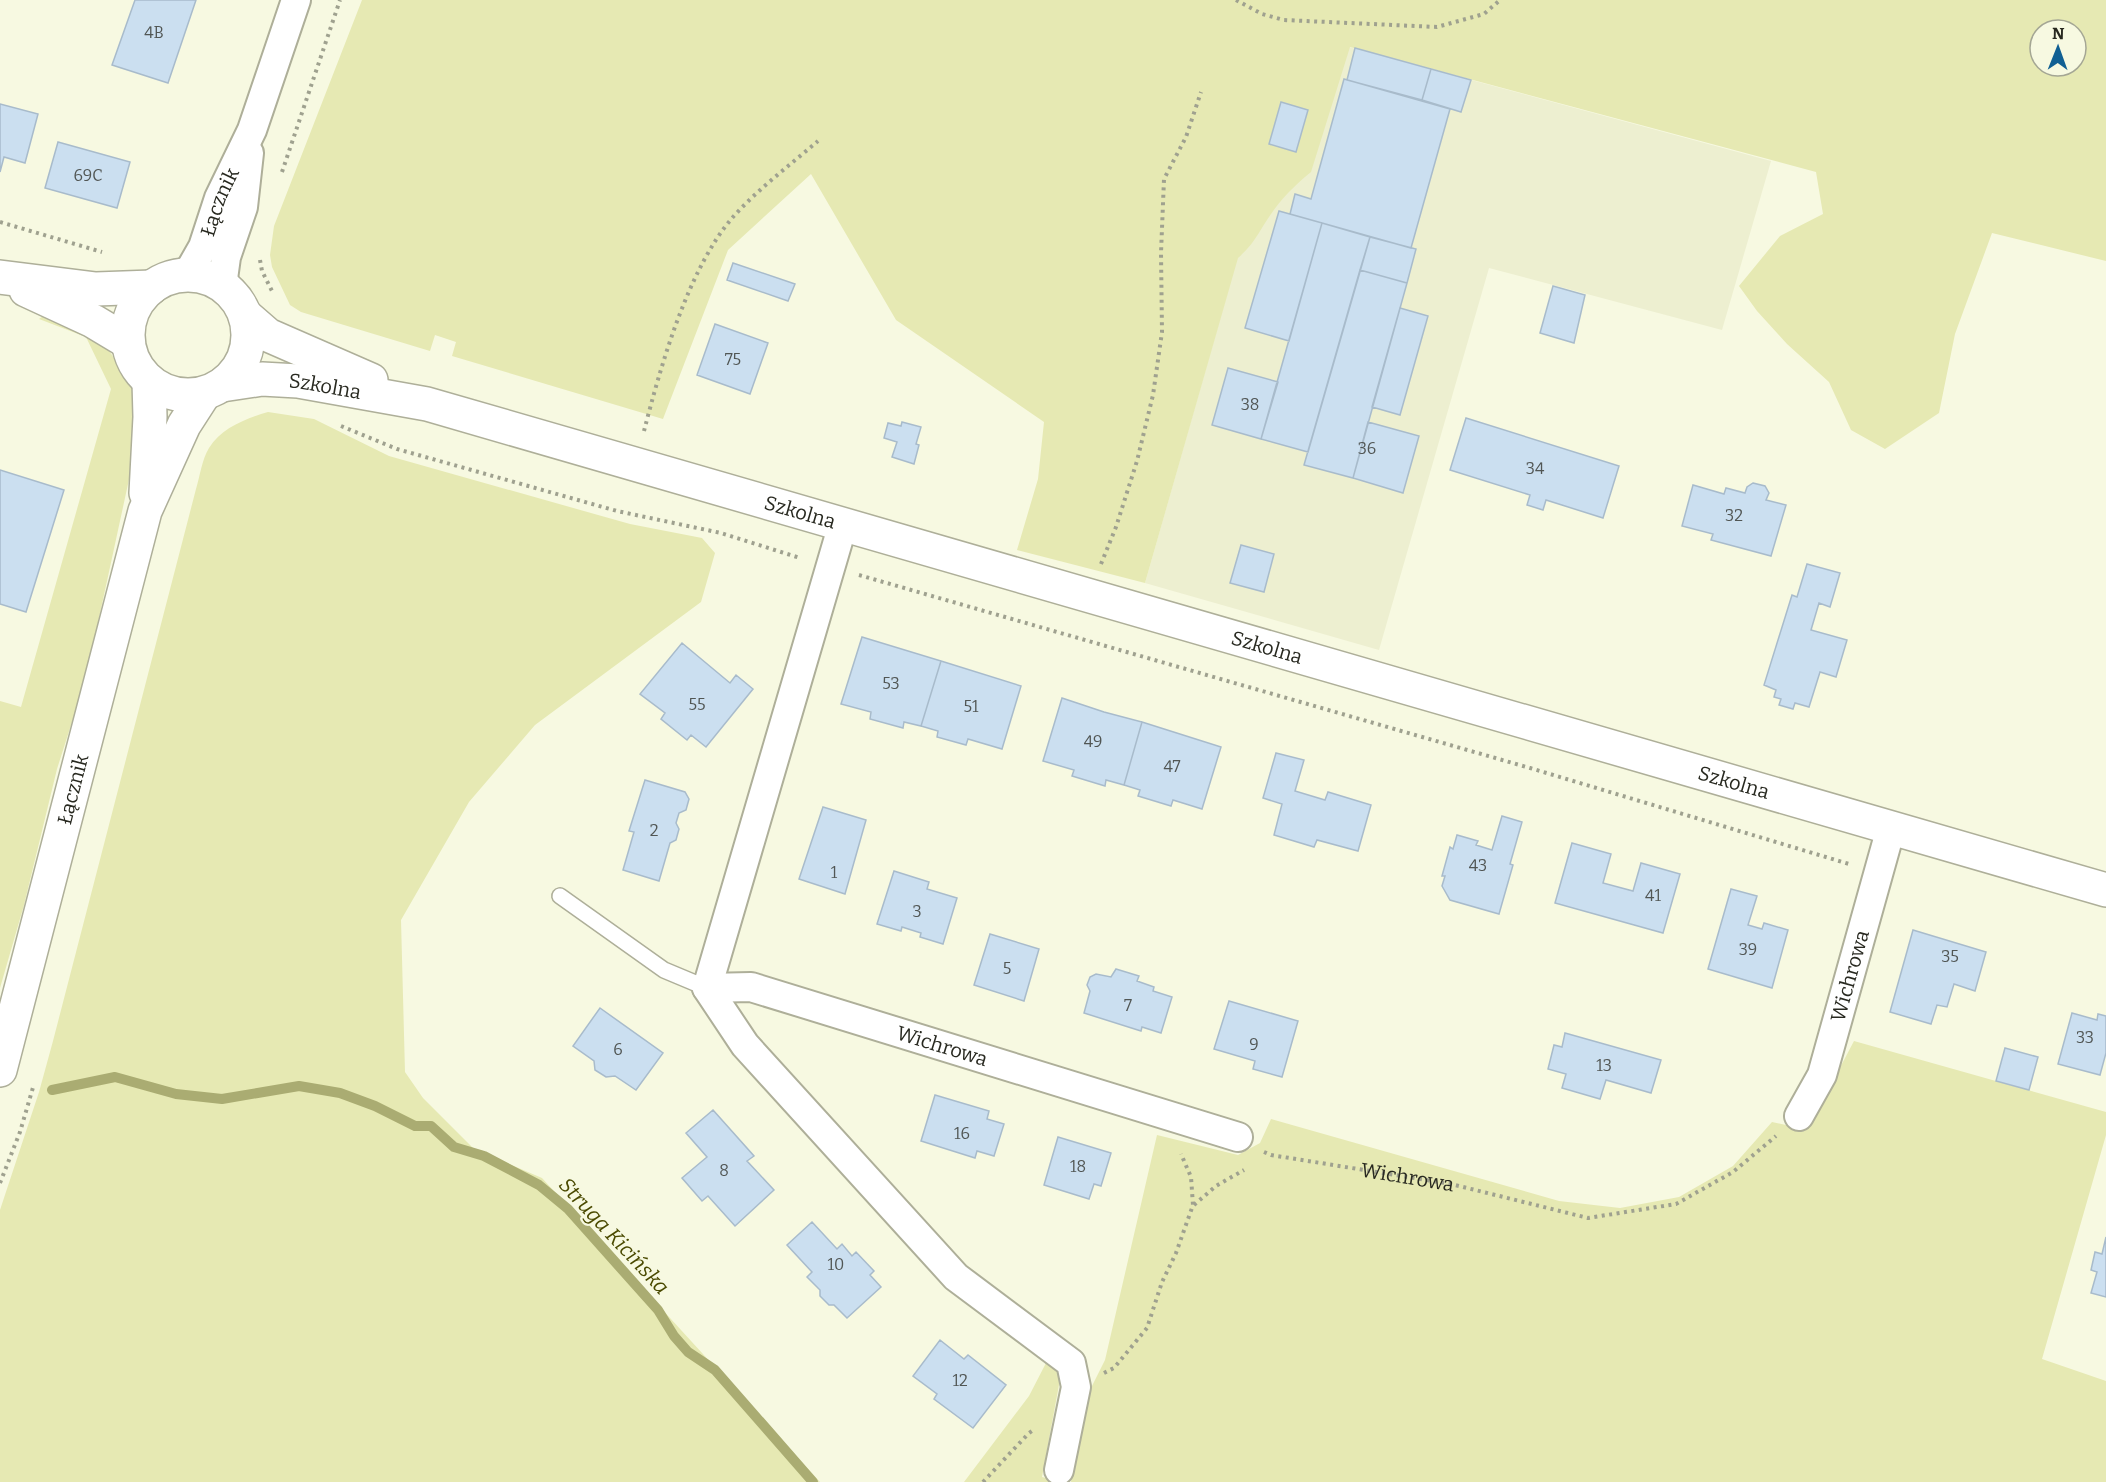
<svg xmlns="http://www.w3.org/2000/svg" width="2106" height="1482" viewBox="0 0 2106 1482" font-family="Bitter,serif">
	<rect width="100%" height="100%" fill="#f7f9e1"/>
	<!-- built -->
	<path fill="#edefd0" d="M1301 34 1771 161 1722 330 1489 268 1379 650 1145 583Z"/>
	<!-- green -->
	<path fill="#e6e9b3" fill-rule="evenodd" d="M362 0H2106V261L1992 233 1955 334 1939 413 1885 449 1851 430 1829 382 1787 344 1757 311 1739 286 1780 236 1823 214 1816 172 1350 47 1311 172C1295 185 1280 200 1269 217 1257 235 1254 244 1238 258L1145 583 1017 550 1038 479 1044 422 896 320 811 174 728 250 663 419 452 356 456 342 435 335 430 351 301 312 290 305 272 267 270 255 274 226ZM2040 30H2076V66H2040Z
		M47 313 97 335 112 355 129 384 139 404 141 424 86 678 57 769 24 905 0 988V701L21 707 111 389 86 337 39 319Z
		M268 412 314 419 389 456 630 524 702 538 715 553 701 602 535 725 469 802 401 920 405 1072 423 1098 474 1149 542 1178 820 1482H0V1210L39 1092 53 1041 196 489C200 476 202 459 209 448 221 428 247 418 268 412Z
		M1854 1041 2106 1112V1135L2042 1359 2106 1381V1482H1071L1089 1392 1105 1360 1157 1135 1238 1155 1260 1143 1271 1119 1559 1201 1620 1208 1679 1197 1733 1166 1772 1122 1804 1129 1815 1115Z
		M1046 1363 1061 1374 1042 1477 1062 1482H964L1029 1396Z"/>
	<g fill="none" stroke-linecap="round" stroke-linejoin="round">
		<!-- stream -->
		<path stroke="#aaac72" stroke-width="10" d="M52 1090 115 1077 176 1094 222 1099 299 1086 340 1093 375 1106 415 1126H431L454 1147 484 1156 539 1185 568 1209 658 1310 674 1336 688 1352 715 1370 813 1482"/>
	</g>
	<!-- building -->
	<path fill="#cbdff0" stroke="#a8bbcb" stroke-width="1.5" d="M135 0H196L168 83 112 65Z
		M1355 48 1431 69 1422 100 1347 80Z
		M1431 69 1471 80 1461 112 1422 100Z
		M1344 79 1450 109 1411 248 1290 214 1295 194 1311 199Z
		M1281 102 1308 110 1296 152 1269 144Z
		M0 104 38 114 25 163 4 157 0 172Z
		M58 142 130 162 117 208 45 188Z
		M1279 211 1322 223 1289 341 1245 328Z
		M1322 223 1370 237 1308 452 1261 439Z
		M1370 237 1416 249 1407 283 1360 270Z
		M733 263 795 284 788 301 727 280Z
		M1360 270 1407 283 1353 478 1304 465Z
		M1553 286 1585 295 1574 343 1540 333Z
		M1400 308 1428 316 1400 415 1372 407Z
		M715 324 768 343 750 394 697 375Z
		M1228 368 1278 382 1261 439 1212 425Z
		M1466 418 1619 466 1603 518 1546 500 1543 510 1527 505 1530 495 1450 470Z
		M902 422 921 427 916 444 919 445 914 464 892 457 897 442 884 438 888 423 901 426Z
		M1368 422 1419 436 1403 493 1353 478Z
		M0 470 64 490 26 612 0 604Z
		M1753 483 1765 486 1769 493 1766 500 1786 505 1771 556 1711 540 1713 534 1682 526 1693 485 1724 494 1726 488 1745 493 1747 487Z
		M1241 545 1274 554 1264 592 1230 583Z
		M1807 564 1840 573 1830 607 1819 603 1811 630 1847 640 1836 677 1820 672 1809 707 1795 703 1793 709 1779 705 1781 699 1774 697 1776 690 1764 685 1792 595 1797 597Z
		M862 637 941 661 921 726 904 722 903 728 870 719 871 712 841 704Z
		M682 643 730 683 736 675 753 689 706 747 691 735 687 740 661 719 665 713 640 694Z
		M941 661 1021 686 1002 749 968 739 966 745 937 737 938 731 921 726Z
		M1062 698 1104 712 1142 722 1124 785 1106 780 1105 786 1072 776 1074 770 1043 761Z
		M1142 722 1221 747 1202 809 1173 800 1171 806 1138 796 1140 790 1124 785Z
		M1276 753 1304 760 1295 791 1325 800 1328 792 1371 805 1358 851 1317 840 1314 847 1274 835 1282 804 1263 798Z
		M645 780 685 792 689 799 686 810 679 813 676 823 679 829 676 840 670 843 659 881 623 870 634 832 629 831Z
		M823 807 866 820 845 894 799 879Z
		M1502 816 1522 822 1510 864 1513 865 1499 914 1450 900 1442 886 1445 876H1442L1450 847 1453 849 1457 835 1478 841 1476 845 1492 850Z
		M1572 843 1611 854 1603 883 1633 891 1641 863 1680 874 1663 933 1555 903Z
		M894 871 929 882 927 889 957 898 943 944 920 937 921 933 902 927 901 931 877 924Z
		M1731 889 1757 896 1748 925 1762 929 1764 923 1788 930 1772 988 1708 969Z
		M1913 930 1986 952 1975 991 1954 984 1947 1007 1937 1005 1931 1024 1890 1012Z
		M990 934 1039 949 1024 1001 974 985Z
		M1116 969 1139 976 1137 981 1154 987 1153 991 1172 997 1161 1033 1142 1027 1141 1031 1084 1013 1090 991 1087 985 1090 977 1096 974 1111 977Z
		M1229 1001 1298 1021 1282 1077 1253 1069 1255 1061 1214 1049Z
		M600 1008 663 1053 636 1090 615 1076 606 1077 595 1070 594 1061 573 1046Z
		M2072 1013 2097 1020 2098 1014 2106 1016V1053L2100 1075 2058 1064Z
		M1565 1033 1661 1060 1651 1093 1606 1080 1600 1099 1562 1088 1566 1074 1548 1069 1554 1045 1562 1047Z
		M2005 1048 2038 1057 2029 1090 1996 1081Z
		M935 1095 989 1111 987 1119 1004 1124 994 1156 977 1151 975 1158 921 1141Z
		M713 1110 754 1156 747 1161 774 1190 735 1226 708 1196 702 1201 682 1178 707 1157 686 1133Z
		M1058 1137 1111 1153 1101 1186 1094 1184 1089 1199 1044 1185Z
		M812 1222 837 1249 842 1244 852 1256 856 1252 874 1271 870 1275 881 1287 847 1318 834 1305H829L820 1296V1290L807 1277 812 1272 787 1245Z
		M2106 1237V1297L2091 1293 2097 1272 2091 1270 2095 1252 2102 1254Z
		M940 1340 964 1359 968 1355 1006 1385 973 1428 934 1399 937 1394 913 1376Z"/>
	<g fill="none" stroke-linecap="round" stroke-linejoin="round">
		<!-- lane casing -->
		<g stroke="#aeaf99" stroke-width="18">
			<path id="lane" d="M560 896 664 970 707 988"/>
		</g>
		<!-- street casing -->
		<g stroke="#aeaf99" stroke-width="32">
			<g id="street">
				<path id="s2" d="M187 275 203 247 219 198 252 130 296 0"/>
				<path d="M222 286 226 257 243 207 249 153"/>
				<path d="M843 524 707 988 745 1045 956 1277 1071 1363 1076 1387 1059 1470"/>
				<path id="s3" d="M707 988 751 987 1238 1137"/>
				<path id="s4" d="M1799 1116 1822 1075 1891 828"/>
			</g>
		</g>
		<!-- secondary casing -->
		<g stroke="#aeaf99" stroke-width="36">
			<g id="secondary">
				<circle cx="188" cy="335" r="60"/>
				<path d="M0 277 96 289 152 287"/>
				<path d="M26 290 93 321 128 342"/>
				<path d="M245 315 268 335 371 380"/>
				<path id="s5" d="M222 385 262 379 298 381 427 404 2106 890"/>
				<path d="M146 493 150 417 149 381"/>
				<path id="s6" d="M0 1070 145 511 184 425 204 394"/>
			</g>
		</g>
		<!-- path -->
		<g stroke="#9fa18f" stroke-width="4" stroke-dasharray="3 4.5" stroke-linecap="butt">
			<path d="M1236 0 1262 14 1284 20 1437 27 1484 14 1500 0"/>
			<path d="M282 172 340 0"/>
			<path d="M0 222 102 252"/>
			<path d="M260 260 262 271 272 291"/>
			<path d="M341 426 397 449 617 511 721 533 800 558"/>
			<path d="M644 431C661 365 688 269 733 217 758 189 790 165 818 141"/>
			<path d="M1101 564 1116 527 1137 461 1153 395 1162 332 1161 253 1164 179 1186 137 1201 92"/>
			<path d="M859 575 1530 768 1849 864"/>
			<path id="s1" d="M1264 1152 1271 1155 1451 1184 1588 1218 1676 1204 1733 1172 1776 1136"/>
			<path d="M0 1183 20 1132 34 1084"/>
			<path d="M1194 1205 1216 1186 1244 1170"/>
			<path d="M1104 1373 1114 1368 1147 1328 1162 1282 1176 1253 1193 1205 1191 1177 1181 1154"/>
			<path d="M983 1482 1029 1433 1035 1429"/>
		</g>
		<!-- lane -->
		<use href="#lane" stroke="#fff" stroke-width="15"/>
		<!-- street -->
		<use href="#street" stroke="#fff" stroke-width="28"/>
		<!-- secondary -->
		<use href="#secondary" stroke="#fff" stroke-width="33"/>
	</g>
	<g text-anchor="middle" stroke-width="4.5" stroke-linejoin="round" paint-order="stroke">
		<!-- number labels -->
		<g font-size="16" fill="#515654">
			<text x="154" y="38">4B</text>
			<text x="88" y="181">69C</text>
			<text x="733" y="365">75</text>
			<text x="1250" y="410">38</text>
			<text x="1367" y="454">36</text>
			<text x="1535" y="474">34</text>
			<text x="1734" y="521">32</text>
			<text x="891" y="689">53</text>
			<text x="697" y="710">55</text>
			<text x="971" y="712">51</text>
			<text x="1093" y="747">49</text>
			<text x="1172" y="772">47</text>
			<text x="654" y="836">2</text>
			<text x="1478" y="871">43</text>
			<text x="834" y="878">1</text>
			<text x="1653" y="901">41</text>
			<text x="917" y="917">3</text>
			<text x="1748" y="955">39</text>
			<text x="1950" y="962">35</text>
			<text x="1007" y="974">5</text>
			<text x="1128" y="1011">7</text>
			<text x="2085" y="1043">33</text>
			<text x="1254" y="1050">9</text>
			<text x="618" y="1055">6</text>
			<text x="1604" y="1071">13</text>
			<text x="962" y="1139">16</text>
			<text x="1078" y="1172">18</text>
			<text x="724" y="1176">8</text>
			<text x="836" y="1270">10</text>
			<text x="960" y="1386">12</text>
		</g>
		<!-- street labels -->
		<g font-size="20" fill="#282920" stroke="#f7f9e1">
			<text dy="7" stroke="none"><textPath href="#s2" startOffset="80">Łącznik</textPath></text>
			<text dy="7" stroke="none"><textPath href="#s5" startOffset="104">Szkolna</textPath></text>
			<text dy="7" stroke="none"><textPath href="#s5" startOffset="596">Szkolna</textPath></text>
			<text dy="7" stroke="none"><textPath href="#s5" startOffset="1082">Szkolna</textPath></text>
			<text dy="7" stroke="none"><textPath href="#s5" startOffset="1568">Szkolna</textPath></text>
			<text dy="7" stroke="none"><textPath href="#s6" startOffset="290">Łącznik</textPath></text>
			<text dy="7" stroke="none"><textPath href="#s4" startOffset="150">Wichrowa</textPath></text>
			<text dy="7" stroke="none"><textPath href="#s3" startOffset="244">Wichrowa</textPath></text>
			<text dy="7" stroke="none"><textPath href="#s1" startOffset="146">Wichrowa</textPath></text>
		</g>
		<!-- water labels -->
		<g font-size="21" font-style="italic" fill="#4a4a00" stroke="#f7f9e1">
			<text transform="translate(614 1236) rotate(47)" y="7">Struga Kicińska</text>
		</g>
	</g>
	<!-- north arrow -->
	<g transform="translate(2058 48) rotate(1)"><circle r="28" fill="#f7f9e1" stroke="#a4a694" stroke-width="1.5"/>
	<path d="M0-4.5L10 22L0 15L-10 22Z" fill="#116093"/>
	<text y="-9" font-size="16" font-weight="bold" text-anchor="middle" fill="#282920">N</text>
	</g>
</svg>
